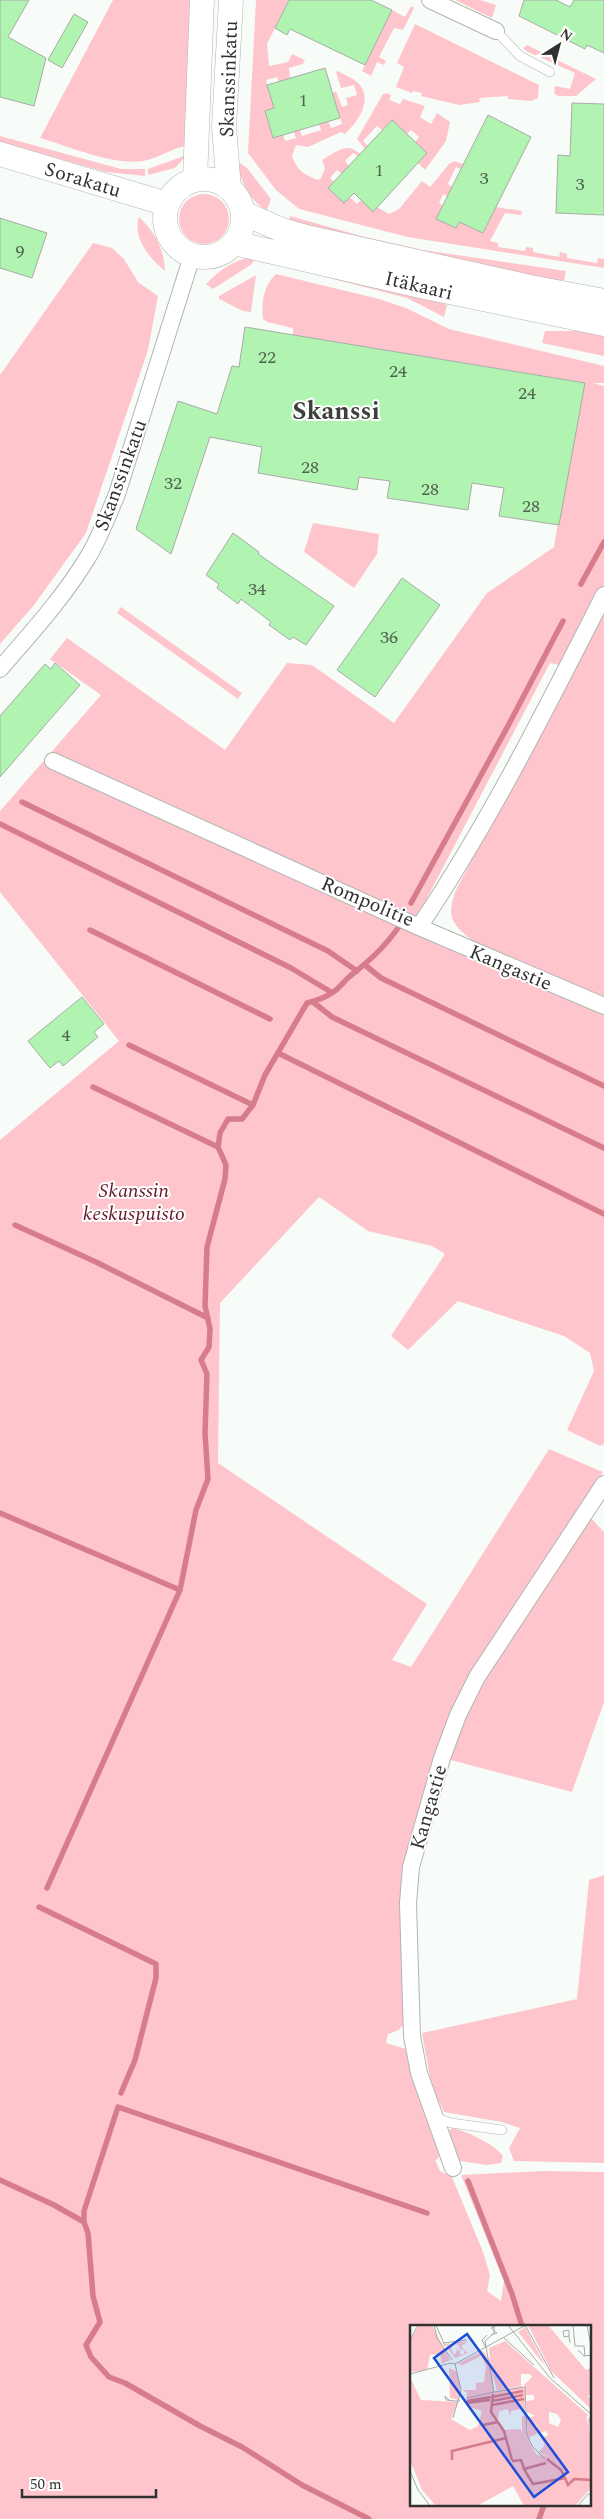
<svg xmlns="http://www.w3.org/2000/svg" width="604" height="2519" viewBox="0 0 604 2519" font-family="Spectral,serif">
	<rect width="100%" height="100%" fill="#f8fcf8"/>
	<!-- green -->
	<path fill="#fec6cc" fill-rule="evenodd" d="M113 0H196L191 145C172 147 160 158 143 161 114 166 68 146 40 138Z
		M256 0H289L267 44 269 66 288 62 292 54 305 60 303 64 289 68 290 78 279 82 277 77 266 80 274 108 265 111 273 138 283 135 285 141 296 138 294 132 300 130 302 136 321 130 319 124 328 121 331 128 342 124 333 93 336 91 342 107 348 105 346 98 357 95 354 85 341 88 336 72 338 71C344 75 353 78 358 83 374 99 358 122 345 134L341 132 308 147 296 145 292 156C297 170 304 175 318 180L321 178 325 168 322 160C337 152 346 141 360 154L358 156 353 153 345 161 349 166 342 174 337 170 330 178 334 182 329 189 344 203 350 197 357 204 361 200 373 211 377 207 389 214 399 209 422 181 430 187 449 164 454 161 463 164 461 169 456 167 448 184 452 187 447 196 443 194 439 203 443 206 437 219 455 228 459 222 483 233 496 207 522 211 521 215 505 213 490 241 498 243V247L525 251 526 247 533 248V252L559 257 560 252 567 254V258L597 263 598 258 604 259V268L408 237 299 209 276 190 248 153Z
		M455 0H480L496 5 492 18Z
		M411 6 414 8 403 30 394 28 379 57 386 61 384 65 377 62 371 76 362 71 392 10 405 17Z
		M415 24 539 85 538 98 531 101 508 99V96L479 98 480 102 459 105 421 96 422 93 413 91 412 93 396 87 404 67 397 63Z
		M527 45 596 79 576 96H558L554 93 555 86 570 89 575 73 526 51 523 48Z
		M387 93 391 95 389 100 400 104 403 99 425 106 420 117 431 124 437 113 450 122 446 141 425 170 418 163 427 153 415 142 419 137 411 130 407 134 392 120 382 130 377 126 363 141 368 146 365 149 357 139 383 94Z
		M0 136 121 169H145V176L106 172 0 142Z
		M187 155 175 168 148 175V169Z
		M240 163 247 168 271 199 267 210C252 204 240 181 238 165Z
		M179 219a25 25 0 1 1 50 0a25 25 0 1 1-50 0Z
		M290 216 361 236 423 250 566 271 564 280H525L288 226Z
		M139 217C155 232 164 249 165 271 150 259 132 238 139 217Z
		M93 243 112 248 124 259 138 282 158 296 148 350 86 533 34 605 0 644V375Z
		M253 257 255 258 252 264 213 289 206 284C220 270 232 260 253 257Z
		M279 265 410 290 447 305 444 317 407 298Z
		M276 274 379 299 406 308 449 329 604 366V383H593L604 386V997L472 940C450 924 446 914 457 888L574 668 550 663 427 898 423 933 604 1012V1444L600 1446 567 1430 594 1371 590 1353 564 1336 458 1301 408 1350 391 1336 445 1254 432 1246 368 1231 319 1197 220 1303 218 1463 427 1604 392 1660 411 1667 549 1449 603 1472 466 1681 424 1795 404 2024 399 2030 388 2034 386 2043 406 2049 411 2058 441 2150 438 2159 435 2160 440 2171 452 2177 483 2252 490 2275 487 2291 501 2301 504 2281 461 2175 543 2171 604 2172V2519H0V1140L119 1041 0 892V811L101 695 50 659 67 638 225 750 287 663 312 665 394 723 487 593 554 547 581 382 293 335V328L267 322 263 319C261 302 264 285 276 274ZM412 2326H590V2505H412Z
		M256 275 251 312 243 311 219 299V296Z
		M545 331H577L604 335V356L542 343Z
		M313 523 379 534 377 554 354 588 304 552Z
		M121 607 242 693 238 699 117 613Z
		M590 1517 604 1532V1702L572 1792 447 1759 487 1671Z
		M604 1875V2163L514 2161 509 2148 520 2128 502 2122 444 2112 432 2088 422 2033 577 1999 589 1880Z
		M452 2128C465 2130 496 2145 503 2156L501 2163 487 2165 460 2161 454 2154 447 2133Z"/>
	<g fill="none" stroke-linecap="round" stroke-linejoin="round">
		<!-- stream -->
		<path stroke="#d67c8a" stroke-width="5.5" d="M581 584 604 542
			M22 802 328 951 357 971
			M0 824 291 968 331 992
			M411 903 509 724 563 621
			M90 930 270 1019
			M365 965 381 978 604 1086
			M313 1002 332 1017 604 1148
			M129 1045 253 1105
			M278 1053 604 1214
			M93 1087 218 1147
			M15 1225 96 1262 208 1318
			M0 1513 180 1590
			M47 1888 180 1590 196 1510 208 1479 205 1433 207 1374 201 1360 209 1347 210 1329 205 1306 207 1247 225 1179 226 1165 218 1147 220 1133 228 1119H242L253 1105 265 1075 307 1003C319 1000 333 995 341 985 344 983 346 979 349 977 370 960 382 950 398 928
			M39 1907 156 1964V1978L135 2060 121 2093
			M0 2180 54 2205 84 2222
			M468 2181 512 2294 522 2326
			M369 2519 302 2485 242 2447 200 2426 125 2383 109 2377 91 2357 86 2345 100 2322 93 2296 88 2233 84 2222V2211L118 2107 427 2213
			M539 2519 544 2505"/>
	</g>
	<!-- building -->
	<path fill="#b1f4b2" stroke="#a7aba7" d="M0 0H29L8 37 46 58 34 106 0 97Z
		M289 0H371L392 10 365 65 290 29 287 35 275 28Z
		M524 0H556L570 7 574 0H604V53L587 45 585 49 519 16Z
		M74 14 88 22 62 68 48 60Z
		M325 68 340 118 273 138 265 111 274 108 267 85Z
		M572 103 604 104V215L556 213 558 155 570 156Z
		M488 115 531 137 483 233 459 222 456 228 436 219Z
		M392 120 427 153 373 212 354 193 344 203 328 188Z
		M0 218 47 233 32 278 0 268Z
		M245 327 585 383 559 525 499 516 504 488 472 483 468 510 387 498 390 481 359 477 357 490 258 473 262 447 210 437 171 554 136 529 178 401 217 414 232 366 239 367Z
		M233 533 259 552 258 554 334 606 306 645 293 637 290 640 269 625 271 622 241 599 238 604 217 588 219 584 206 575Z
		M402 578 440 605 375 697 337 670Z
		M55 663 80 685 0 777V716L45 664 51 669Z
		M82 997 104 1024 94 1032 98 1037 63 1066 59 1061 50 1068 28 1041Z"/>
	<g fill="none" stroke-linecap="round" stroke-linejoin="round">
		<!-- lane casing -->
		<g stroke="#b1b5b1" stroke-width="10">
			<path id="lane" d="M496 31 520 56 550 72
				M436 2118 451 2123 502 2130"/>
		</g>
		<!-- street casing -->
		<g stroke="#b1b5b1" stroke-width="18">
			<path id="street" d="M430 0 496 31
				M0 669C31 633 64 597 88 557 100 537 108 515 117 494L192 256
				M53 761 419 927C489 823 547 707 604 595
				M419 927 604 1006
				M453 2168 419 2073 412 2036 408 1903 411 1867 442 1758 458 1715 477 1677 604 1484"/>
		</g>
		<!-- secondary casing -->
		<g stroke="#b1b5b1" stroke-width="25">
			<path id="secondary" d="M0 154 167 204
				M165 218a39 39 0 1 1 78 0a39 39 0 1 1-78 0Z
				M195 180 202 0
				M229 188 224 127 231 0
				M243 213 282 230 306 237 530 287 604 301
				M234 243 425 287 604 324"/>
		</g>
		<!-- lane -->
		<use href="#lane" stroke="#fff" stroke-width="9"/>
		<!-- street -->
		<use href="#street" stroke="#fff" stroke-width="16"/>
		<!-- secondary -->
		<use href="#secondary" stroke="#fff" stroke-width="24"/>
	</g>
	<g text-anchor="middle" stroke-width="4" stroke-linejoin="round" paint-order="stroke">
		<!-- number labels -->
		<g font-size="18" fill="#506250">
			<text x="303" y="106">1</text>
			<text x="379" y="176">1</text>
			<text x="484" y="184">3</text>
			<text x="580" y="190">3</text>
			<text x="20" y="257">9</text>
			<text x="267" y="363">22</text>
			<text x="398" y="377">24</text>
			<text x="527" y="399">24</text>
			<text x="310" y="473">28</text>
			<text x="173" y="489">32</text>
			<text x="430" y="495">28</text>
			<text x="531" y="512">28</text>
			<text x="257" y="595">34</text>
			<text x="389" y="643">36</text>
			<text x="66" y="1041">4</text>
		</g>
		<!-- street labels -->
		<g font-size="20" fill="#303130" stroke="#fff">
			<text transform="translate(228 79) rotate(-88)" y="7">Skanssinkatu</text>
			<text transform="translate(83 179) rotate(17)" y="7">Sorakatu</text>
			<text transform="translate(419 285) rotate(13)" y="7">Itäkaari</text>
			<text transform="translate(120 475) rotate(-70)" y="7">Skanssinkatu</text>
			<text transform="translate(368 901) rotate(23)" y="7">Rompolitie</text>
			<text transform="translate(511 967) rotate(23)" y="7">Kangastie</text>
			<text transform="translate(428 1807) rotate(-74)" y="7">Kangastie</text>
		</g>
		<!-- park labels -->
		<g font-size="20" font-style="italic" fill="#67162b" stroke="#fff">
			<text x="134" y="1197">Skanssin<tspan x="134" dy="23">keskuspuisto</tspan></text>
		</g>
		<!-- district labels -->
		<g font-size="25" font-weight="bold" fill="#3d403d" stroke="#fff">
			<text x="336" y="419">Skanssi</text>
		</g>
	</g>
	<!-- overview -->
	<g transform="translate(410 2325)">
		<rect width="181" height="181" fill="#f8fcf8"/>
		<path d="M9 0H22L40 35 32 39 30 29 20 30 17 45 0 47V16ZM118 0H138L176 45 181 43V70L177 71 181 74V84L141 46ZM115 2 136 42 108 7ZM95 16 178 90 176 94 180 101 178 106 181 102 177 94 181 92V163L165 181H114L103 161 67 181H26L12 165 0 135V52L11 75 48 77 41 94 60 105 68 101 72 86 56 81 57 68 53 65H66V58L74 57 76 41 71 31 53 40 47 39 73 26 80 36 79 23ZM82 47 87 66 111 61V49H120L122 52 114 60 116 70H124V75L116 76 117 87 125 91 117 93 118 109 119 112 127 109 125 97 130 108 136 106 138 110 131 113 135 120 128 128 138 131 127 130 120 119 117 107 116 90 112 91V109L111 104 94 105 88 96 89 86 98 84 100 91 101 86 110 84 115 89V64L112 61 84 67ZM139 87 147 89 151 95 148 102 139 98ZM47 17H57L51 21 54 25 50 24V30L54 29 55 24 57 28 68 24 45 33 35 19 39 18 44 30 47 26 45 23 49 26 50 23 47 18 46 22ZM39 43 46 46 50 59 49 75 40 73Z" fill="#fec6cc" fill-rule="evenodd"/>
		<path fill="none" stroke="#d67c8a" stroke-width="2.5" d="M83 69 81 87 94 106 102 135M82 72 113 66M57 76 81 72M82 76 113 70M56 78 80 75M82 80 114 74M73 100 88 97M42 135V126L96 113M102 136 111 135 114 143M136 138 114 144 123 159 155 153 151 145 137 134M155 153 158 160 164 154 182 155"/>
		<path fill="none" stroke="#a8aba8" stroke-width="1" d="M24 0 27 13 42 35M26 0 35 21M98 0 140 53 182 90M115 0 144 53M163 0 165 21H174L175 31M177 0 182 26M81 10 87 8 81 3 85 1M159 11V5L153 6 154 12 159 11 160 18M94 13 124 40M0 15 8 0M33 18 57 15M76 23 72 15 77 10M168 25 174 31 182 30M0 49 41 38 45 39 116 0M84 67 115 62 117 109 122 121 135 134M57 73 84 67 75 16 84 8V0M40 76 35 71 36 75H37L45 76H50M43 93 51 65 45 39M0 146 8 165 21 182M167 182 178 169 182 170"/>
		<path fill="#1d4ed8" fill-opacity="0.15" stroke="#1d4ed8" stroke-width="2.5" d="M57 9 158 147 124 172 24 33Z"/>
		<rect width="181" height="181" fill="none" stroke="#303130" stroke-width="2.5"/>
	</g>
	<!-- north arrow -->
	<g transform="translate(559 45) rotate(36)" stroke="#ffffff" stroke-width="4" paint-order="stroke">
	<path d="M0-4L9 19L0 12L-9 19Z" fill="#303130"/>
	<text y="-8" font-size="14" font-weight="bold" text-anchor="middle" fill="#303130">N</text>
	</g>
	<!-- scale -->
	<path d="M22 2489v8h134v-8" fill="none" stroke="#303130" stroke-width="2.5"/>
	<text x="30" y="2489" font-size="15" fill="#303130" stroke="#ffffff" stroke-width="4" paint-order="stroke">50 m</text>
</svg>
